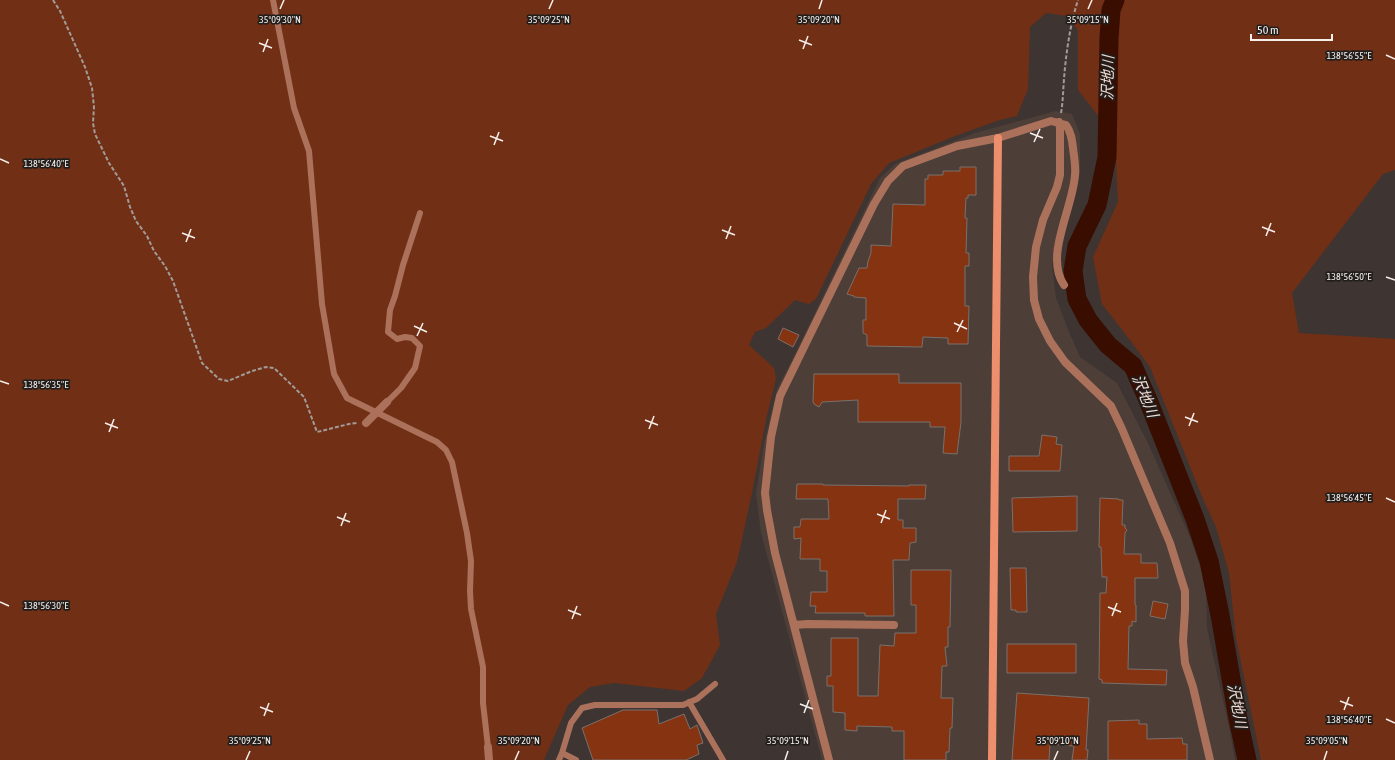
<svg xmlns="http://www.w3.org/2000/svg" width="1395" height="760" viewBox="0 0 1395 760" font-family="'Asap Condensed','Noto Sans JP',sans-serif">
	<rect width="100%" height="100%" fill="#3e3532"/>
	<!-- built -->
	<path fill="#4d3e38" d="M1056 111 1072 114 1080 134V174L1058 229 1052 265 1056 298 1069 332 1080 357 1117 383 1148 443 1190 537 1206 583 1207 628 1229 727 1235 760H822L761 533 756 494 764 443 777 389 795 354 880 178 895 164 975 133Z"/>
	<!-- green -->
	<path fill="#712f15" d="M0 0H1395V170L1383 174 1292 293 1299 333 1395 339V760H1261L1236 638 1229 573 1216 527 1203 499 1150 367 1130 340 1102 304 1093 257 1118 202 1115 137 1078 90V30L1067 16 1046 13 1030 27 1028 89 1017 116 1000 120 955 136 889 163 871 184 816 299 809 304 795 300 766 328 755 332 749 345 774 368 776 379 767 415 752 493 737 562 716 614 720 645 702 678 684 691 614 683 590 687 568 705 544 760H0Z"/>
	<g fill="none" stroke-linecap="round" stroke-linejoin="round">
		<!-- river -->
		<path stroke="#390e00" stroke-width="19" d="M1115 0 1111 10 1109 38 1107 157 1097 205 1077 246 1073 271 1077 299 1088 320 1108 345 1133 366 1148 400 1195 519 1209 561 1220 615 1238 719 1247 760"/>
	</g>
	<!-- building -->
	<path fill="#853310" stroke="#7a706c" d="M960 167H976V195H968V198H966L965 218H967L966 253H969V266H965V306H969L968 344H948V338L923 337 922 347 867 346V335L863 333V320H866V298L854 297V296L847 294 859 268H867L868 261 871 253V245L891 246 893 204 925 205V179H928V175H943V171H960Z
		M783 328 799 335 793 347 778 339Z
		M814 374H899V383H961V422L957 454 943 453 945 427H930V422H858V400L822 402 819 407 814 404 813 402Z
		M1042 435 1057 437 1056 444 1062 445 1060 471H1009V456H1039Z
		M797 484H823V485L909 486V485H926L925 499H898V520H903V528H916V542L910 543 909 560H893L894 616H865V613H815L816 606H810L811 592H827V571H820V559H800L801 538 794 539V527H800L801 519H829L828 499H796Z
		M1077 496V531L1013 532 1012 498Z
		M1100 498 1119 499V500H1123L1122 525H1125V528L1127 530 1125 533 1124 554H1141V563H1157L1158 578H1135V605H1136V622L1132 621V626H1129L1128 669 1167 670 1166 685 1102 683V680L1099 679 1100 593H1106L1107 577H1102L1101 547H1099Z
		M1010 568H1026L1027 612H1016V610H1011Z
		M911 570H951L950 627H948V647H945L947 666H942L941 698H953L952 728H950L949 752H946V760H904V731H892V727L857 726V731L845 730V713L833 712V686H827V676H831V638H858V696H878L880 645 894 646 895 633H916V605H911Z
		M1153 601 1168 604 1165 619 1150 616Z
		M1007 644H1076V673H1007Z
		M1017 693 1089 698 1086 750H1088L1087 760H1072L1074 746 1050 744 1049 760H1012Z
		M623 710H657L659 724 684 714 690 729 697 725 703 743 697 745 699 754 686 760H593L582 728Z
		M1139 720V724H1147V739L1182 738 1183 744H1187V760H1108V721Z"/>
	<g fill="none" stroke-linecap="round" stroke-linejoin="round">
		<!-- path -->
		<path stroke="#a29b98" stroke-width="2" stroke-dasharray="4 2" stroke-linecap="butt" d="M53 0 60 11 85 67 92 88 94 107 93 123 95 134 109 163 124 186 130 207 136 221 147 236 154 251 165 266 173 281 202 363 219 379 228 381 252 371 266 367 274 368 304 397 317 432 349 424 357 423
			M1061 113C1063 102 1063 91 1064 79 1066 53 1070 25 1078 0"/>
		<!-- lane -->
		<path stroke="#ac715b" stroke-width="6" d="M273 0 294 108 309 151 322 304 334 374 347 398 437 442 446 450 452 462 467 533 471 561 470 591 471 609 483 667V703L488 747
			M387 402 401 388 415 368 420 346 412 338 405 337 397 339 388 332 390 310 395 296 403 265 420 213
			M689 702 723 760
			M562 753 571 723 582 708 595 705H683L697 699 715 684
			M559 760 562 753 576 760"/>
		<!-- street -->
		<path stroke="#ac715b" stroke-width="8" d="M1059 122 1060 128V175L1057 187 1043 220 1036 247 1033 277 1034 300 1039 319 1050 341 1065 362 1111 406 1122 429 1170 543 1185 591V610L1183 641 1185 663 1193 687 1210 760
			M366 423 387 402
			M794 625 808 624 894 625
			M488 747 489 760
			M829 760 775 553 767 510 765 493 771 437 780 396 874 204 888 181 903 166 957 146 998 138 1051 121 1066 125C1071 132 1072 139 1073 148 1074 157 1076 166 1075 175 1073 208 1044 256 1064 285"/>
		<!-- secondary -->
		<path stroke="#ed8f6d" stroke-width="8" d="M992 760 998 138"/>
	</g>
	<!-- ticks -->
	<path fill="none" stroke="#f6f0ed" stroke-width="1.5" d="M280 9 284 0M549 9 553 0M819 9 822 0M1088 9 1092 0M799 40 812 45M259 43 272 48M803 49 808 36M263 52 268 39M1386 55 1395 59M1030 133 1043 138M490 136 503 141M1034 142 1040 129M494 145 499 132M0 159 9 163M1262 227 1275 232M722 230 735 235M182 233 195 238M1266 236 1271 223M726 239 731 226M186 242 191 229M1386 277 1395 280M954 323 967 329M414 326 427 332M957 332 963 320M417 336 423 323M0 381 9 384M1185 417 1198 422M645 420 658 425M105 423 118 428M1189 426 1194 413M649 429 654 416M109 432 114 419M1386 498 1395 502M877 514 890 519M337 517 350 522M881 523 886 510M341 526 346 513M0 602 9 606M1108 607 1121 612M568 610 581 615M1112 616 1117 603M572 619 577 606M1340 701 1353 706M800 704 813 709M260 707 273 712M1344 710 1349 697M804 713 809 700M264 716 269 703M1386 719 1395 723M246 760 250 751M515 760 519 751M785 760 788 751M1054 760 1058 751M1324 760 1327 751"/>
	<g text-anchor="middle" stroke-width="3.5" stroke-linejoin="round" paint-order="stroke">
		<!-- water labels -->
		<g font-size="15" font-style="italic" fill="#f4dbd2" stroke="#221e1c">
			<text transform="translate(1108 78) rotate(-89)" y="5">沢地川</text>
			<text transform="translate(1145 396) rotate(68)" y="5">沢地川</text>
			<text transform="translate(1237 706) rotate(79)" y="5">沢地川</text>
		</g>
	</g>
	<g font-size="10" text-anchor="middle" fill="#f6f0ed" stroke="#221e1c" stroke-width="3.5" stroke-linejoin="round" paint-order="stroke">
		<text x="280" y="23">35°09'30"N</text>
		<text x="549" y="23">35°09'25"N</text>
		<text x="819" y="23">35°09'20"N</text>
		<text x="1088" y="23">35°09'15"N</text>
		<text x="1349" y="59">138°56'55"E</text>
		<text x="46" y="167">138°56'40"E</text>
		<text x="1349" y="280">138°56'50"E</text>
		<text x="46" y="388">138°56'35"E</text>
		<text x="1349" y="501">138°56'45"E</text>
		<text x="46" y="609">138°56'30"E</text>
		<text x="1349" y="723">138°56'40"E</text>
		<text x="250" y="744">35°09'25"N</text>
		<text x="519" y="744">35°09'20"N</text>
		<text x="788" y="744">35°09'15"N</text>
		<text x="1058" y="744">35°09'10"N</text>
		<text x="1327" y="744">35°09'05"N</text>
	</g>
	<!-- scale -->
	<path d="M1251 34v6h81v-6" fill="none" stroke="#f6f0ed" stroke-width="2"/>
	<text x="1257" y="34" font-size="12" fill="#f6f0ed" stroke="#221e1c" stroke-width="3" paint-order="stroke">50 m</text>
</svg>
